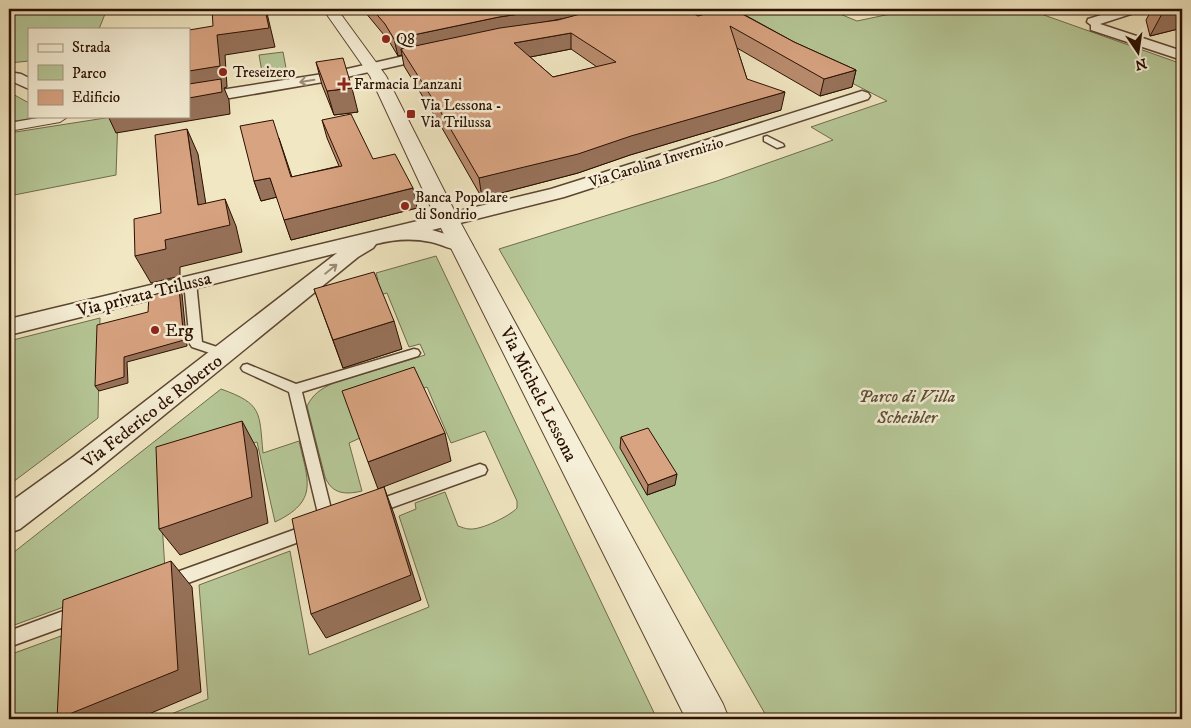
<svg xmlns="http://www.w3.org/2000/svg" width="1191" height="728" viewBox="0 0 1191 728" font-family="'IM FELL DW Pica',serif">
	<rect width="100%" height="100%" fill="#f1e7c2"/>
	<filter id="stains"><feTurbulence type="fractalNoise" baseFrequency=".004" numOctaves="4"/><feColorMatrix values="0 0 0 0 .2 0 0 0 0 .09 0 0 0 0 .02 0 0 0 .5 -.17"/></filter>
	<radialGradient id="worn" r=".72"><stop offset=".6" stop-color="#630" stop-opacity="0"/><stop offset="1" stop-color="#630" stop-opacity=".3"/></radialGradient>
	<!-- green -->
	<path fill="#b6c797" stroke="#706b4c" d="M9 9H107L99 29H29V61L9 63Z
		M762 9H828L857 21 914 9H1027L1182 64V719H768L499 249 717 181 833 140 811 127 887 101 725 18Z
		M283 52 286 68 262 72 259 55Z
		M9 92 29 103V116H46L9 122Z
		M118 116 116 175 9 196V133Z
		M436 256 657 719H159L208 699 199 585 290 551 309 655 429 607 399 516 416 509 415 503 445 492 458 526C462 527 465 529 470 529 481 530 510 516 517 508V501L485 431 451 443 427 387 351 412 360 438 349 443 362 491C345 495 332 494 325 477L307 406C313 394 321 389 333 383L425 355 420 344 409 347 387 293 337 307 369 283 378 280 376 273Z
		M100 318 98 418 9 485V341Z
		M221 389C263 404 259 412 263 453L299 441C308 481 319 501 275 522L257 442 159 475 165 570 9 627V556Z
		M72 632 80 719H9V655Z"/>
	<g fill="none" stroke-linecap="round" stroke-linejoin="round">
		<!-- service casing -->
		<g stroke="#5c4530" stroke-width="3">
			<path id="service" d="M767 136 783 144 784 146 777 148 764 141V137Z
				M190 279 196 282 202 342 229 351 231 354 229 357 225 358 192 347 190 344 184 282Z
				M414 349 418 350 420 353 418 356 302 392 335 525 332 530 327 532 322 530 289 392 243 371 241 368 243 365 247 364 296 384Z
				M480 464 485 466 487 470 485 474 374 514 369 513 366 508 369 503Z
				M310 524 315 526 318 531 315 536 169 590 163 587 161 582 163 577Z
				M77 606 83 608 85 614 83 620 9 647V631Z"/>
		</g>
		<!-- pedestrian casing -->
		<g stroke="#5c4530" stroke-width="2">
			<path id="pedestrian" d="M49 116H65L66 118 60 122 9 131V123Z"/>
		</g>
		<!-- minor casing -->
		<g stroke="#5c4530" stroke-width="3">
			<path id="minor" d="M1121 9H1139L1137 12 1100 24 1182 51V60L1091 30V25L1087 22 1088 19Z
				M435 49 442 53 440 56 329 81 189 105V95L329 73Z
				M9 72 21 74 29 78V89L9 80Z
				M862 91 868 93 870 96 868 99 564 197 432 230 469 241 472 245 469 249C456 253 444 245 431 242 412 238 395 239 376 244L373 248 358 257 93 473 20 529 9 533V503L73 457 337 253 9 335V319L551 189Z"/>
		</g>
		<!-- tertiary casing -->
		<g stroke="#5c4530" stroke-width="2">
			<path id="tertiary" d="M323 9H337L386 76 458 218 723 704 729 719H686L436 218 370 76Z"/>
		</g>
		<!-- service -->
		<use href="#service" fill="#f6efd7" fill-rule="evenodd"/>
		<!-- pedestrian -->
		<use href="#pedestrian" fill="#f6efd7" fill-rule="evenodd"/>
		<!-- minor -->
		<use href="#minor" fill="#f6efd7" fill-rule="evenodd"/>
		<!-- tertiary -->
		<use href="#tertiary" fill="#f6efd7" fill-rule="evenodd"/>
	</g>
	<!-- wall -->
	<path fill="#ba8c6f" stroke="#2a0f00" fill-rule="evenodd" d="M364 9H735H734L794 42 856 70 852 87 820 96 737 48 747 79 781 110 630 155 578 173 482 198 442 128 404 66 402 55 398 56 389 41 365 12ZM571 49 597 67 553 77 530 57Z
		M1152 9H1182V28L1150 36 1146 20Z
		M316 62 358 112 334 115 322 85Z
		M322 120 373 159 417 208 291 240 277 197 261 201 254 181 279 138 292 177 339 166 327 138Z
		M314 289 402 349 343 368Z
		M621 437 675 485 647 495 620 448Z"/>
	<!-- shaded-wall -->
	<path fill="#97725a" stroke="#2a0f00" d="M265 9H266L275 47 225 55 227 87 224 88 229 100 230 114 116 133 108 116H189V71L217 35Z
		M553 9H614L401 49 402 55 398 56 394 39 499 17Z
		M1178 9H1182V28L1150 36 1163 12Z
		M571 33V49L515 60 514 43Z
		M856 70 852 87 820 96 824 79Z
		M352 88 358 112 334 115 327 91Z
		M785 92 781 110 630 155 578 173 482 198 479 178Z
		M187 129 198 154 210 230 225 199 236 226 242 252 180 267V276L151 283 135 256 165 240 198 205Z
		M270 178 277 197 261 201 254 181Z
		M413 188 417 208 291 240 284 220Z
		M179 288 182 294 187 346 127 362 128 383 99 391 95 386 124 357Z
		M394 321 402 349 343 368 333 340Z
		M242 421 257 449 268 523 180 555 159 529Z
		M445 433 451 461 378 489 368 462Z
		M677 474 675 485 647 495 648 485Z
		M384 487 394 514 421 600 326 638 311 614Z
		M171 561 192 587 201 692 137 719H57Z"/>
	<!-- building -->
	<path fill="#d8a381" stroke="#2a0f00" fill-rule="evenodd" d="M212 9H265L269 28 217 35 220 66 189 71V30L213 26Z
		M372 9H553L499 17 394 39 385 24Z
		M599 9H685L698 16 705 14V11L699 9H733L794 42 856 70 824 79 730 26 747 79 785 92 631 136 578 154 479 178 439 109 401 49 500 28 558 20ZM571 33 616 62 553 77 514 43Z
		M1162 9H1178L1163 12Z
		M343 58 352 88 327 91 316 62Z
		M221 79 222 92 189 98V84Z
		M351 114 373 159 395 154 413 188 284 220 270 178 254 181 240 126 273 120 291 177 342 166 322 120Z
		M187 129 198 205 225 199 230 225 165 240 166 249 135 256 134 219 161 213 155 135Z
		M374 272 394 321 333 340 314 289Z
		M179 288 184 340 124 357V377L95 386 97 325 148 312 149 296Z
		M414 367 445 433 368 462 342 391Z
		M242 421 252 497 159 529 156 447Z
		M648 428 677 474 648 485 621 437Z
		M384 487 411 575 311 614 292 519Z
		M171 561 178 670 57 719 63 600Z"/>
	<!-- one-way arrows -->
	<defs><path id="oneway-shaft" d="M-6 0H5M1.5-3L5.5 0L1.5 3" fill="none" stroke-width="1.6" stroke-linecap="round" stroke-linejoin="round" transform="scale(1.25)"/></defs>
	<g stroke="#9a8a76">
		<use href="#oneway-shaft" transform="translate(307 81) rotate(171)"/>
		<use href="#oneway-shaft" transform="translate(331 269) rotate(-39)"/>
	</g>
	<!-- markers -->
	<g fill="#8f2418" stroke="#f6efd7" stroke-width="2">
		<circle cx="386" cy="39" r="5"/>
		<circle cx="223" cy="72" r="5"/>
		<path d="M341.5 76.5h5v5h5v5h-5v5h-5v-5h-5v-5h5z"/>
		<rect x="406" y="109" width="10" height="10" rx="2.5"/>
		<circle cx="405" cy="206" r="5"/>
		<circle cx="155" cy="330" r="5"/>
	</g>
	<g text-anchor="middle" stroke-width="5" stroke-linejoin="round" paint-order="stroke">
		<!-- far-poi labels -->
		<g font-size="15" fill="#2a0f00" stroke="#f6efd7" text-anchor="start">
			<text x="396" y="44">Q8</text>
			<text x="233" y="77">Treseizero</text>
			<text x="354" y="89">Farmacia Lanzani</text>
			<text x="421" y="110">Via Lessona -<tspan x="421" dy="17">Via Trilussa</tspan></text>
			<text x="415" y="202">Banca Popolare<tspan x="415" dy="17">di Sondrio</tspan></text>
		</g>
		<!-- far-street labels -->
		<g font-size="15" fill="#2a0f00" stroke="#f6efd7">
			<text transform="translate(656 162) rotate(-17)" y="5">Via Carolina Invernizio</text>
		</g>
		<!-- street labels -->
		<g font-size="18" fill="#2a0f00" stroke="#f6efd7">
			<text transform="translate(144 294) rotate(-14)" y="6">Via privata Trilussa</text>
			<text transform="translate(539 394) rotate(63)" y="6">Via Michele Lessona</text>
			<text transform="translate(152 411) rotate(-38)" y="6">Via Federico de Roberto</text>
		</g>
		<!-- poi labels -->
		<g font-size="18" fill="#2a0f00" stroke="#f6efd7" text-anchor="start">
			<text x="165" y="336">Erg</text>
		</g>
		<!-- park labels -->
		<g font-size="18" font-style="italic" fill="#5b4f35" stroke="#f6efd7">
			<text x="907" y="402">Parco di Villa<tspan x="907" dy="21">Scheibler</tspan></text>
		</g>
	</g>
	<!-- margin -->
	<rect width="1191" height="728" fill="none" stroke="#f1e7c2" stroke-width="30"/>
	<rect x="10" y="10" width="1171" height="708" fill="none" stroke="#2a0f00" stroke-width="2.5"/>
	<rect x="15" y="15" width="1161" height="698" fill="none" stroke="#2a0f00"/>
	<!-- legend -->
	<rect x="28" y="28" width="162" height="90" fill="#f6efd7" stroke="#a49581"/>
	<rect x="38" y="44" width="25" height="8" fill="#f6efd7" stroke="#a49581"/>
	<text x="72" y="52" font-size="15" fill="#2a0f00">Strada</text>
	<rect x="38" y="65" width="25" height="15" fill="#b6c797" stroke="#a49581"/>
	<text x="72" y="78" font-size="15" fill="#2a0f00">Parco</text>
	<rect x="38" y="90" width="25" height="15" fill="#d8a381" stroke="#a49581"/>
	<text x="72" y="102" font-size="15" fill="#2a0f00">Edificio</text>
	<!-- north arrow -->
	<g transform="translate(1138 52) rotate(167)" stroke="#f6efd7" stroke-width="4" paint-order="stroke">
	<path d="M0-4L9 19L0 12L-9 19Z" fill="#2a0f00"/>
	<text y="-8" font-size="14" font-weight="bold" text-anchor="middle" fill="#2a0f00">N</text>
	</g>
	<rect width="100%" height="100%" filter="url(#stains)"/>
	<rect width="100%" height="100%" fill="url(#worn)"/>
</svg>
